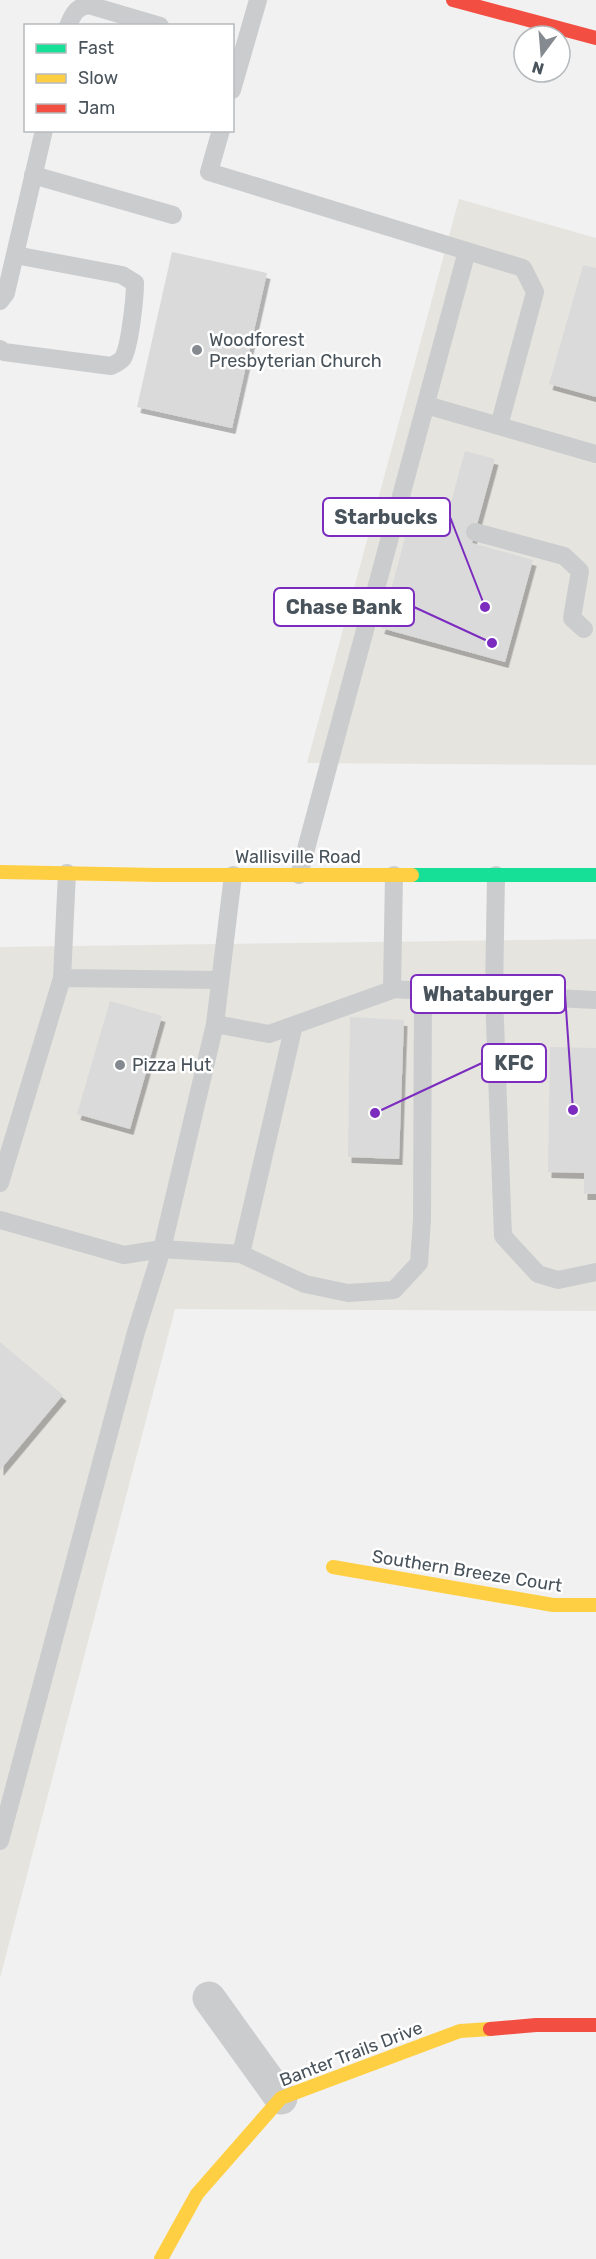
<svg xmlns="http://www.w3.org/2000/svg" width="596" height="2259" viewBox="0 0 596 2259" font-family="Rubik,sans-serif">
	<defs>
		<filter id="shadow"><feDropShadow dx="3.5" dy="6" stdDeviation="0" flood-color="#0004"/></filter>
	</defs>
	<rect width="100%" height="100%" fill="#f1f1f1"/>
	<!-- commercial -->
	<path fill="#e5e4df" d="M459 199 596 238V765L307 763Z
		M596 939V1311L175 1309 0 1978V947Z"/>
	<!-- building -->
	<path fill="#dadadb" filter="url(#shadow)" d="M172 252 267 273 232 428 137 407Z
		M583 265 596 268V397L549 384Z
		M465 451 495 459 472 543 533 560 505 662 381 628 408 526 442 535Z
		M110 1001 162 1016 130 1129 77 1114Z
		M350 1017 404 1020 399 1159 348 1157Z
		M550 1047 596 1048V1194H584V1173L548 1172Z
		M0 1342 63 1395 0 1470Z"/>
	<g fill="none" stroke-linecap="round" stroke-linejoin="round">
		<!-- lane -->
		<path stroke="#cbccce" stroke-width="18" d="M68 26C73 14 76 7 89 5L160 26
			M232 90 258 0
			M221 130 209 172 467 251 299 875
			M33 175 173 215
			M467 251 523 268 535 292 499 426
			M0 301 6 293 44 130
			M0 349 4 352 111 366C115 364 120 362 123 358 130 346 135 297 135 283L122 275 15 255
			M426 405 596 454
			M393 526C410 514 426 519 445 524
			M475 532 564 556 580 571 572 618 584 629
			M67 873 62 978 220 980
			M233 875 215 1024 269 1034 392 990
			M394 875 392 989 494 995 503 1236 538 1274 558 1280 596 1272
			M496 875 494 995 596 1000
			M215 1024 162 1249 241 1254 294 1025
			M0 1183 62 978
			M0 1220 124 1255 162 1249 136 1332 0 1841
			M241 1254 305 1284 348 1293 394 1290 419 1263 422 1220 423 991"/>
		<!-- street -->
		<path stroke="#cbccce" stroke-width="33" d="M209 1998 281 2098"/>
		<!-- fast -->
		<path stroke="#16e098" stroke-width="14" d="M412 875H596"/>
		<!-- slow -->
		<path stroke="#ffcf43" stroke-width="14" d="M0 872 158 875H412
			M333 1567 553 1605H596
			M161 2259 197 2194 281 2098 460 2031 490 2029"/>
		<!-- jam -->
		<path stroke="#f24e42" stroke-width="14" d="M453 0 596 38
			M490 2029 536 2025H596"/>
	</g>
	<!-- markers -->
	<g fill="#848a90" stroke="#fff" stroke-width="2">
		<circle cx="197" cy="350" r="6"/>
		<circle cx="120" cy="1065" r="6"/>
	</g>
	<g text-anchor="middle" stroke-width="5" stroke-linejoin="round" paint-order="stroke">
		<!-- poi labels -->
		<g font-size="18" fill="#49535b" stroke="#fff" text-anchor="start">
			<text x="209" y="346">Woodforest<tspan x="209" dy="21">Presbyterian Church</tspan></text>
			<text x="132" y="1071">Pizza Hut</text>
		</g>
		<!-- street labels -->
		<g font-size="18" fill="#49535b" stroke="#fff">
			<text x="298" y="863">Wallisville Road</text>
			<text transform="translate(467 1571) rotate(9)" y="6">Southern Breeze Court</text>
			<text transform="translate(351 2054) rotate(-21)" y="6">Banter Trails Drive</text>
		</g>
	</g>
	<!-- callouts -->
	<path fill="none" stroke="#7b2cbf" stroke-width="2" d="M485 607L450 517M492 643L414 607M573 1110L565 994M375 1113L482 1063"/>
	<g fill="#7b2cbf" stroke="#fff" stroke-width="2">
		<circle cx="485" cy="607" r="6"/>
		<circle cx="492" cy="643" r="6"/>
		<circle cx="573" cy="1110" r="6"/>
		<circle cx="375" cy="1113" r="6"/>
	</g>
	<g fill="#fff" stroke="#7b2cbf" stroke-width="2">
		<rect x="323" y="498" width="127" height="38" rx="6"/>
		<rect x="274" y="588" width="140" height="38" rx="6"/>
		<rect x="411" y="975" width="154" height="38" rx="6"/>
		<rect x="482" y="1044" width="64" height="38" rx="6"/>
	</g>
	<g font-size="20" text-anchor="middle" font-weight="bold" fill="#49535b">
		<text x="386" y="524">Starbucks</text>
		<text x="344" y="614">Chase Bank</text>
		<text x="488" y="1001">Whataburger</text>
		<text x="514" y="1070">KFC</text>
	</g>
	<!-- legend -->
	<rect x="24" y="24" width="210" height="108" fill="#ffffff" stroke="#b6babd" stroke-width="1.5"/>
	<rect x="36" y="44" width="30" height="9" fill="#16e098" stroke="#b6babd" stroke-width="1.5"/>
	<text x="78" y="54" font-size="18" fill="#49535b">Fast</text>
	<rect x="36" y="74" width="30" height="9" fill="#ffcf43" stroke="#b6babd" stroke-width="1.5"/>
	<text x="78" y="84" font-size="18" fill="#49535b">Slow</text>
	<rect x="36" y="104" width="30" height="9" fill="#f24e42" stroke="#b6babd" stroke-width="1.5"/>
	<text x="78" y="114" font-size="18" fill="#49535b">Jam</text>
	<!-- north arrow -->
	<g transform="translate(542 54) rotate(196)"><circle r="28" fill="#ffffff" stroke="#b6babd" stroke-width="1.5"/>
	<path d="M0-4.5L10 22L0 15L-10 22Z" fill="#848a90"/>
	<text y="-9" font-size="16" font-weight="bold" text-anchor="middle" fill="#49535b">N</text>
	</g>
</svg>
